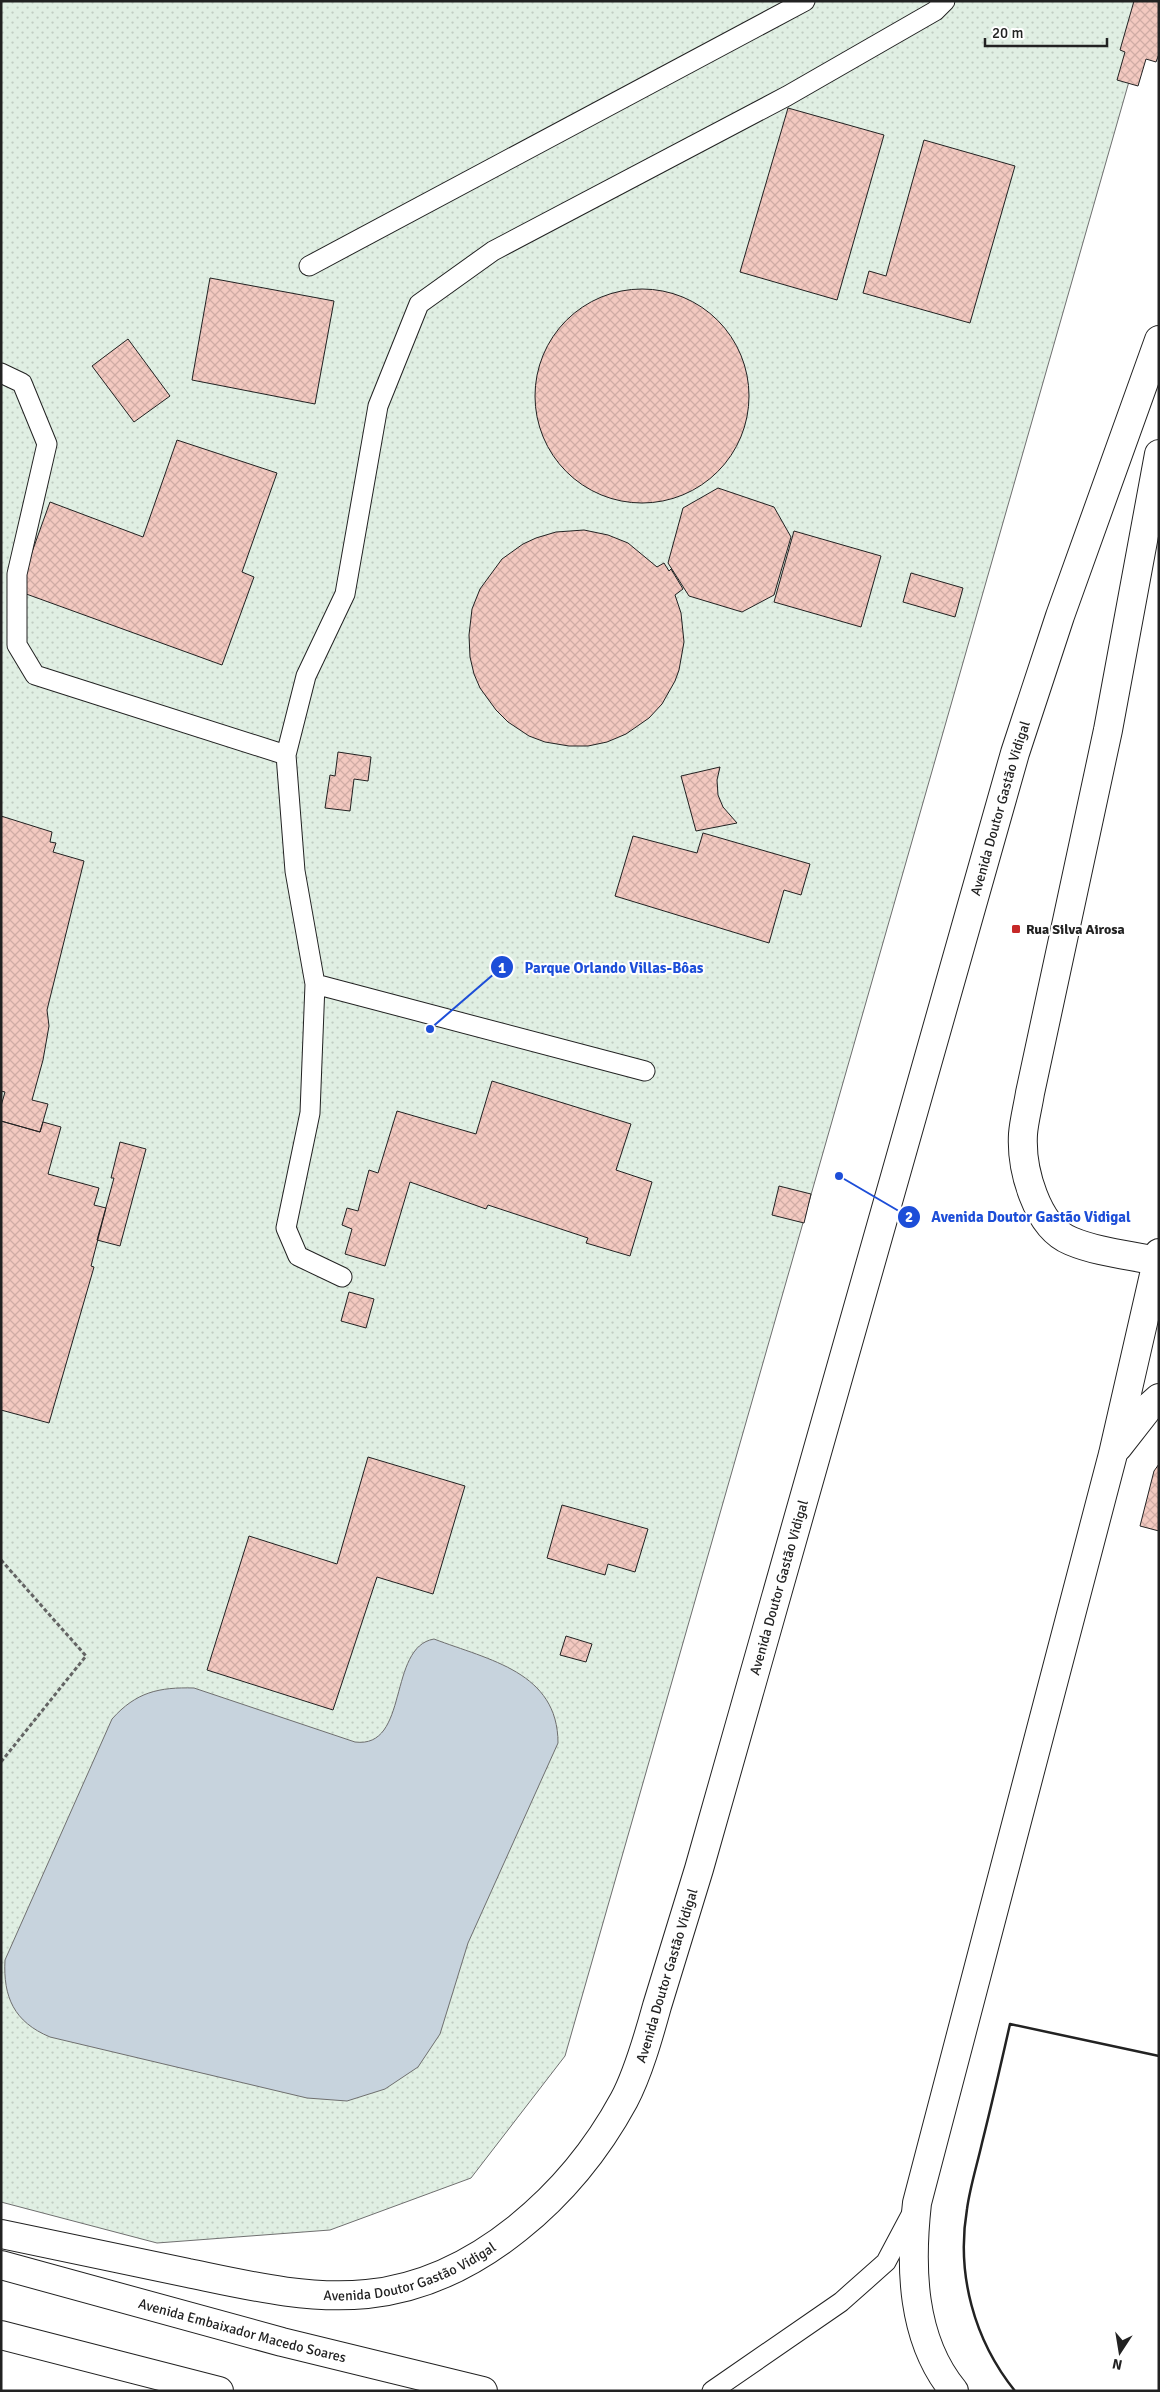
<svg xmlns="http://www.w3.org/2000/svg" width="1160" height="2392" viewBox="0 0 1160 2392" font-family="Signika,sans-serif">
	<defs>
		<pattern id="park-dots" width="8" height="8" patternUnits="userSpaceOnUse" patternTransform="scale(1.25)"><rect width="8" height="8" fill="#e0efe3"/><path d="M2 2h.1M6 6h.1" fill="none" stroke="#c0cdc2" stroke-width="1.8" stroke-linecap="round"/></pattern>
		<pattern id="building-cross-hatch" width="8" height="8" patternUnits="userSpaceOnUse" patternTransform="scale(1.25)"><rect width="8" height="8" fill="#f3c9c0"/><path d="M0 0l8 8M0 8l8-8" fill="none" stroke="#d0aca5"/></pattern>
	</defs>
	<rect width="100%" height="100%" fill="#fff"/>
	<!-- park -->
	<path fill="url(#park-dots)" stroke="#6f6f6f" d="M1 1H1152L565 2056 471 2178 330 2230 157 2243 1 2202Z"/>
	<!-- water -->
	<path fill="#c7d3dd" stroke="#6f6f6f" d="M434 1639C489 1660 558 1672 558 1743L468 1943 440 2034 418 2067 385 2089 347 2101 307 2098 50 2037C14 2022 3 1997 5 1960L112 1719C136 1692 159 1687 194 1688L355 1742C410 1749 387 1647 434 1639Z"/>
	<!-- building -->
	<path fill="url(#building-cross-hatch)" stroke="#222" d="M1134 1H1159V54L1156 62 1146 59 1138 86 1117 80 1125 52 1120 50Z
		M788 108 884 135 837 300 740 272Z
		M924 140 1015 166 970 323 863 293 869 271 886 276Z
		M210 278 334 301 315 404 192 380Z
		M535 396a107 107 0 1 1 214 0a107 107 0 1 1-214 0Z
		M128 339 170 396 134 422 92 366Z
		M177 440 277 473 242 572 254 577 222 665 18 591 50 502 143 537Z
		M718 488 774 507 791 537 774 595 742 612 689 596 668 563 683 508Z
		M584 530 608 535 628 543 657 567 664 563 669 571 671 569 683 589 675 595 681 613 684 642 679 670 675 681 662 704 649 718 626 734 607 742 588 746H569L545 742 529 736 508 722 496 710 480 688 474 674 470 657 469 635 472 609 480 589 502 559 523 544 536 538 556 532Z
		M794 531 881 556 861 627 774 602Z
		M911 573 963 588 955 617 903 602Z
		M338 752 371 757 368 781 354 779 350 811 325 808 330 775 335 776Z
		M720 767 717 780 718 795 723 807 737 823 696 831 681 776Z
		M1 816 52 832 50 842 56 843 53 852 84 861 47 1010 49 1026 43 1060 32 1100 48 1104 40 1132 1 1121V1106L5 1092 1 1091Z
		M703 833 810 864 801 895 784 890 769 943 615 896 633 836 697 853Z
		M492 1081 631 1124 616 1170 652 1182 630 1256 586 1243 588 1238 488 1205 486 1209 410 1182 385 1266 345 1254 352 1229 342 1225 347 1208 358 1211 369 1170 378 1173 397 1111 476 1134Z
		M1 1121 40 1132 43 1122 61 1127 48 1174 99 1188 94 1205 106 1208 91 1266 94 1267 49 1423 1 1410Z
		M120 1142 146 1149 120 1246 97 1240 114 1178H111Z
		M779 1186 811 1194 804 1223 772 1215Z
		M349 1292 374 1299 366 1328 341 1321Z
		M368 1457 465 1486 433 1594 377 1577 333 1710 207 1670 249 1536 337 1564Z
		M1159 1464V1531L1140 1526 1154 1471Z
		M562 1505 648 1529 635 1572 608 1564 605 1575 547 1558Z
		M566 1636 592 1644 586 1662 560 1655Z"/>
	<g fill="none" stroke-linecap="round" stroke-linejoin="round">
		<!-- service casing -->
		<g stroke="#222" stroke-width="21">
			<path id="service" d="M309 266 805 1
				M1 373 22 383 47 444 17 574V645L35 675 286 755
				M315 984 645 1071
				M342 1277 298 1256 286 1228 310 1113 315 984 295 871 286 755 306 676 345 594 378 406 419 304 493 251 787 96 935 11 945 1
				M712 2391 841 2302 886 2262 912 2213"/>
		</g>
		<!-- trunk casing -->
		<g stroke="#222" stroke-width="30">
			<g id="trunk">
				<path d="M1157 1261C1129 1255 1097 1252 1071 1241 1036 1227 1021 1168 1023 1134 1024 1121 1028 1106 1030 1093L1108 730 1159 454"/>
				<path d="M1118 1447 1150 1406 1159 1398"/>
				<path id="s1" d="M1 2234C64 2247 126 2260 188 2273 246 2285 307 2300 367 2294 477 2283 573 2194 624 2100 638 2074 649 2035 657 2006 671 1960 685 1915 699 1869L1015 753 1060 616 1159 340"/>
				<path id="s2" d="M1 2265 282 2342 483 2391"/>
				<path d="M1 2335 219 2391"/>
				<path d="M954 2391C911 2339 910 2266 917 2203L1113 1454 1159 1253"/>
			</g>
		</g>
		<!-- path -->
		<path stroke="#646464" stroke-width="3" stroke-dasharray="4 2.5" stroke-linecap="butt" d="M1 1560 86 1656 1 1762"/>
		<!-- service -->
		<use href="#service" stroke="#fff" stroke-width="19"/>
		<!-- trunk -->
		<use href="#trunk" stroke="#fff" stroke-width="28"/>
		<!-- wall -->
		<path stroke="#222" stroke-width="2.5" d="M1015 2391C974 2340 956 2274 967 2209 970 2187 977 2165 982 2143 992 2103 1001 2064 1010 2024L1159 2056"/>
	</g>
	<!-- markers -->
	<rect fill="#c62828" stroke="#fff" stroke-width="2" x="1011" y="924" width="10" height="10" rx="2.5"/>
	<g text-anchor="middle" stroke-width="4" stroke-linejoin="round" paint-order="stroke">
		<!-- street labels -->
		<g font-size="14" fill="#222" stroke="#fff">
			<text dy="5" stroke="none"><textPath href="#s1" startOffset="2052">Avenida Doutor Gastão Vidigal</textPath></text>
			<text dy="5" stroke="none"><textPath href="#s1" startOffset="1242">Avenida Doutor Gastão Vidigal</textPath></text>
			<text dy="5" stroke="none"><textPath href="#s1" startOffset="838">Avenida Doutor Gastão Vidigal</textPath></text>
			<text dy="5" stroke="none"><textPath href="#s1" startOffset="419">Avenida Doutor Gastão Vidigal</textPath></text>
			<text dy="5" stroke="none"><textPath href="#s2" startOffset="250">Avenida Embaixador Macedo Soares</textPath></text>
		</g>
		<!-- poi labels -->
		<g font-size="14" font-weight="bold" fill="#222" stroke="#fff" text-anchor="start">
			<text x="1026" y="934">Rua Silva Airosa</text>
		</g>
	</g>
	<!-- callouts -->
	<path fill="none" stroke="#1d4ed8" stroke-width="2" d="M430 1029L502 967M839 1176L909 1217"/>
	<g fill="#1d4ed8" stroke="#fff" stroke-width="2">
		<circle cx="430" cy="1029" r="5"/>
		<circle cx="839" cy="1176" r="5"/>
		<circle cx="502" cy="967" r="12"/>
		<circle cx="909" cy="1217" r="12"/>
	</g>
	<g font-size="15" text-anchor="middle" font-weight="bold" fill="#fff">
		<text x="502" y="973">1</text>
		<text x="909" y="1222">2</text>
	</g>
	<g font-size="15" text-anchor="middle" font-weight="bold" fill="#1d4ed8" stroke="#fff" stroke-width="4" stroke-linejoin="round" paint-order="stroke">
		<text x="614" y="973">Parque Orlando Villas-Bôas</text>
		<text x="1031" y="1222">Avenida Doutor Gastão Vidigal</text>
	</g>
	<!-- border -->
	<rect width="1160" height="2392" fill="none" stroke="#222222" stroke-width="5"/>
	<!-- north arrow -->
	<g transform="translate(1120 2352) rotate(192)" stroke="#ffffff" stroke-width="4" paint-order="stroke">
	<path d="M0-4L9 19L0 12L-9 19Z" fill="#222222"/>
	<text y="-8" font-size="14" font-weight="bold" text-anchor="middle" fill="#222222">N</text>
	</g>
	<!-- scale -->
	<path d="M985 38v8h122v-8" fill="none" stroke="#222222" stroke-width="2.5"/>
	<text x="992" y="38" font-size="15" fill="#222222" stroke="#ffffff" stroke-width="4" paint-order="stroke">20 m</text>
</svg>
